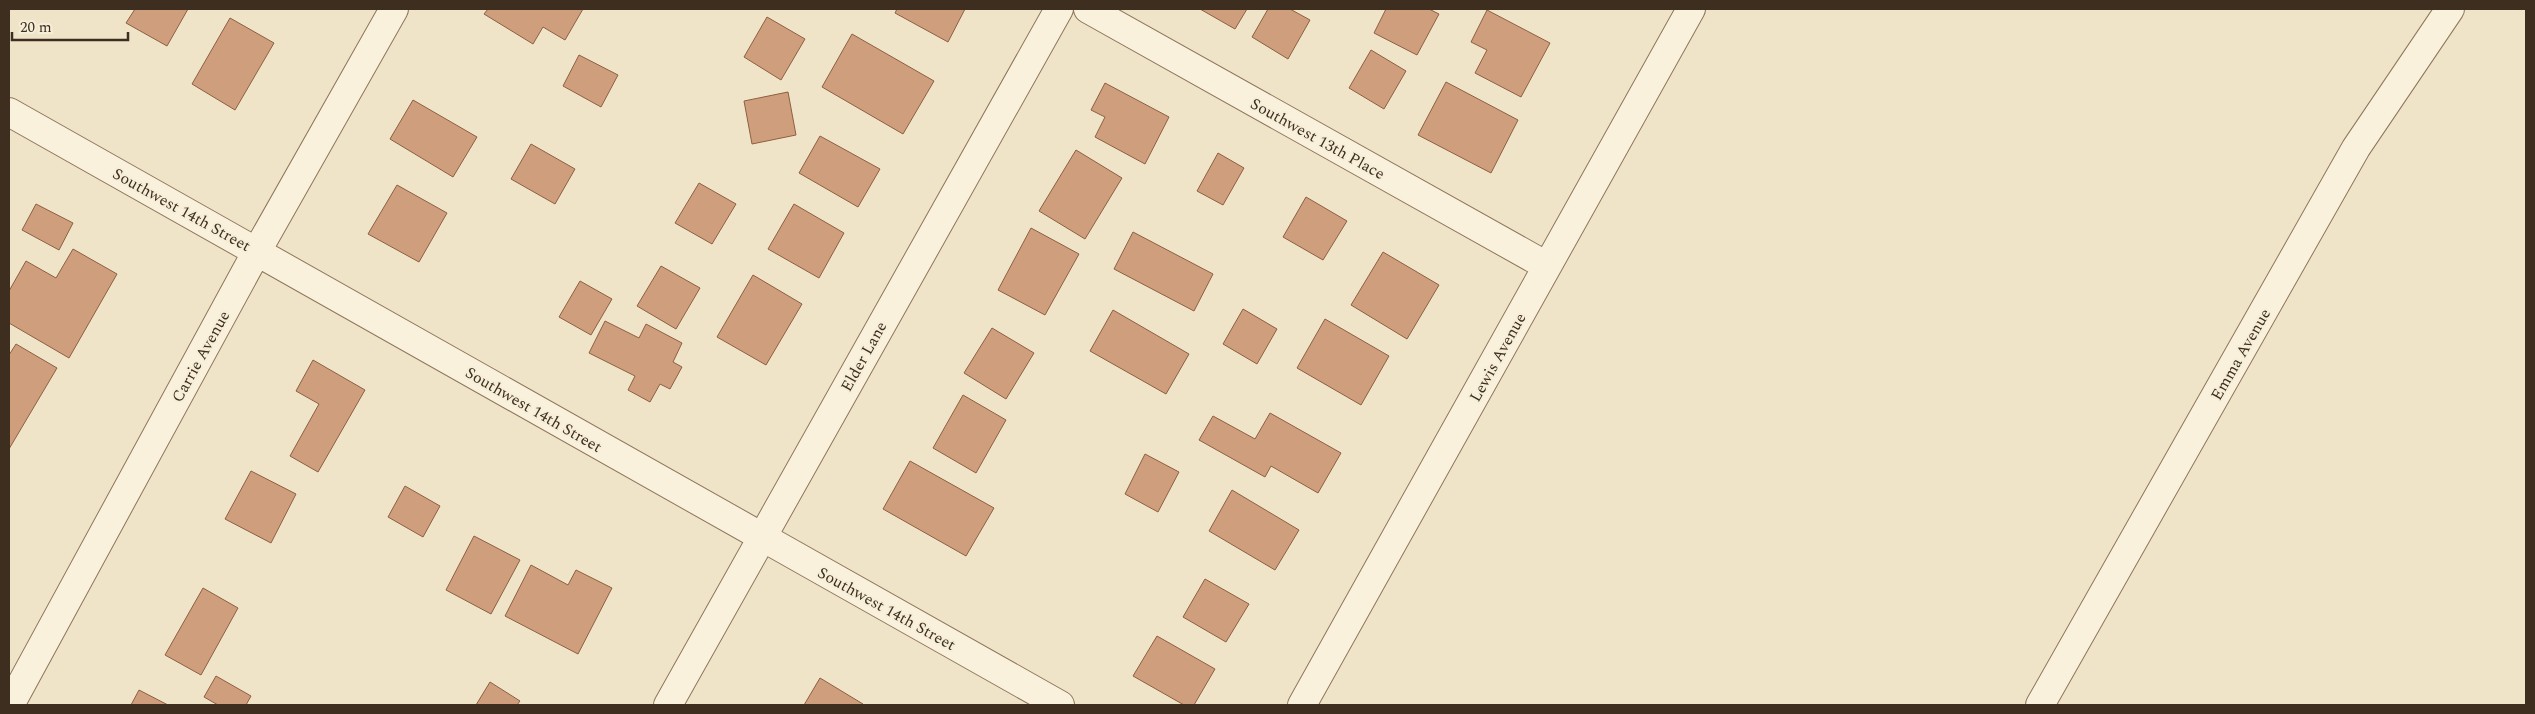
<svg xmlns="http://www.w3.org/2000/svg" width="2535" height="714" viewBox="0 0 2535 714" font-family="Spectral,serif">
	<rect width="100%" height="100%" fill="#f0e4c8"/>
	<!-- building -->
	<path fill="#cf9f7d" stroke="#8d5f41" d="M135 9H188L167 46 126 23Z
		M488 9H583L565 40 543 27 533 44 484 14Z
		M897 9H965L948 42 895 13Z
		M1200 9H1247L1235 29Z
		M1268 9H1290L1310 20 1288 59 1252 37Z
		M1386 9H1429L1439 14 1417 55 1374 33Z
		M1487 10 1550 43 1521 97 1475 73 1487 50 1471 42Z
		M767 17 805 39 781 80 744 57Z
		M230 18 274 43 235 110 192 84Z
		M852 34 934 81 903 134 822 87Z
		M1371 50 1406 71 1384 109 1349 88Z
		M579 55 618 75 601 107 563 86Z
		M1446 82 1518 120 1491 173 1418 135Z
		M1105 83 1169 117 1145 164 1095 137 1105 117 1091 110Z
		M788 92 796 135 752 144 744 101Z
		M413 100 477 137 453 177 390 139Z
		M820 136 880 169 858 207 799 173Z
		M531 144 575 169 555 204 511 179Z
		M1076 150 1122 178 1085 239 1039 211Z
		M1218 153 1244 168 1223 205 1197 191Z
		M699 183 736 204 712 244 675 223Z
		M397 185 447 213 419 262 368 234Z
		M1306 197 1347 221 1323 260 1283 237Z
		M36 204 73 223 59 250 22 230Z
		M794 204 844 233 819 278 768 249Z
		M1031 228 1079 254 1045 315 998 290Z
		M1133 232 1213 274 1194 311 1114 269Z
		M73 249 117 274 69 358 9 323V291L26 261 56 278Z
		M1383 252 1439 285 1407 339 1351 305Z
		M661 266 700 288 676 329 637 306Z
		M753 275 802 304 766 365 717 337Z
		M580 281 612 299 591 335 559 317Z
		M1243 309 1277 329 1257 364 1223 344Z
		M1113 310 1189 354 1166 394 1090 351Z
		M1325 319 1389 356 1361 405 1297 368Z
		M605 321 639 338 646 324 682 343 673 362 682 367 670 389 660 384 650 402 628 390 635 376 589 353Z
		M992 328 1034 353 1006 399 964 373Z
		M16 344 57 368 9 449V355Z
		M313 360 365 390 318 472 290 456 319 404 296 391Z
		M963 395 1006 420 976 473 933 448Z
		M1270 413 1341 453 1318 493 1271 466 1265 477 1199 440 1213 416 1255 439Z
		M1145 454 1179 472 1158 512 1125 494Z
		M910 461 994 508 966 556 883 509Z
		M251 471 296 494 271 543 225 519Z
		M405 486 440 506 423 537 388 517Z
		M1232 490 1299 530 1275 570 1209 531Z
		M474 536 520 560 491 614 446 590Z
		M531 565 568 585 576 570 612 588 578 654 505 616Z
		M1205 579 1249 604 1226 642 1183 617Z
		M203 588 238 608 201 675 165 655Z
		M1157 636 1215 669 1194 705H1184L1133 676Z
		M216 676 251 696 246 705H218L204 697Z
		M820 678 863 704V705H804Z
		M490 682 520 701 517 705H476Z
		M139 690 168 705H131Z"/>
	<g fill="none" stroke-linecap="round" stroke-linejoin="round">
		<!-- minor casing -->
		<g stroke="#8d765c" stroke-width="30">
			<path id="minor" d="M1088 9 1547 266
				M9 112 1060 705
				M10 705 257 251 394 9
				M668 705 1059 9
				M1302 705 1691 9
				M2040 705 2356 148 2450 9"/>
		</g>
		<!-- minor -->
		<use href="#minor" stroke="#faf1dc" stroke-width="28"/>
	</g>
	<g text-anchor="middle" stroke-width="4" stroke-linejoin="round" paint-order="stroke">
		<!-- street labels -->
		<g font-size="16" fill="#3d2e20" stroke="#f7eed8">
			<text transform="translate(1318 138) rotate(29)" y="6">Southwest 13th Place</text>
			<text transform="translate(182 209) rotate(29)" y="6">Southwest 14th Street</text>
			<text transform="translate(2240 354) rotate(-60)" y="6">Emma Avenue</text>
			<text transform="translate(200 356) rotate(-61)" y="6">Carrie Avenue</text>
			<text transform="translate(863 356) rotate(-61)" y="6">Elder Lane</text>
			<text transform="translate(1497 357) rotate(-61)" y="6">Lewis Avenue</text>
			<text transform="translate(534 409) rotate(30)" y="6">Southwest 14th Street</text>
			<text transform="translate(887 608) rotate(29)" y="6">Southwest 14th Street</text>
		</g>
	</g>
	<!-- border -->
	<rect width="2535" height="714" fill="none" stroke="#3d2e20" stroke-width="20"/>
	<!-- scale -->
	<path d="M12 32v8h116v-8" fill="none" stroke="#3d2e20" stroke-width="2.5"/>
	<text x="20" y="32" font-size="15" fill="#3d2e20" stroke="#f7eed8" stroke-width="4" paint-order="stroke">20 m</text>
</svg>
